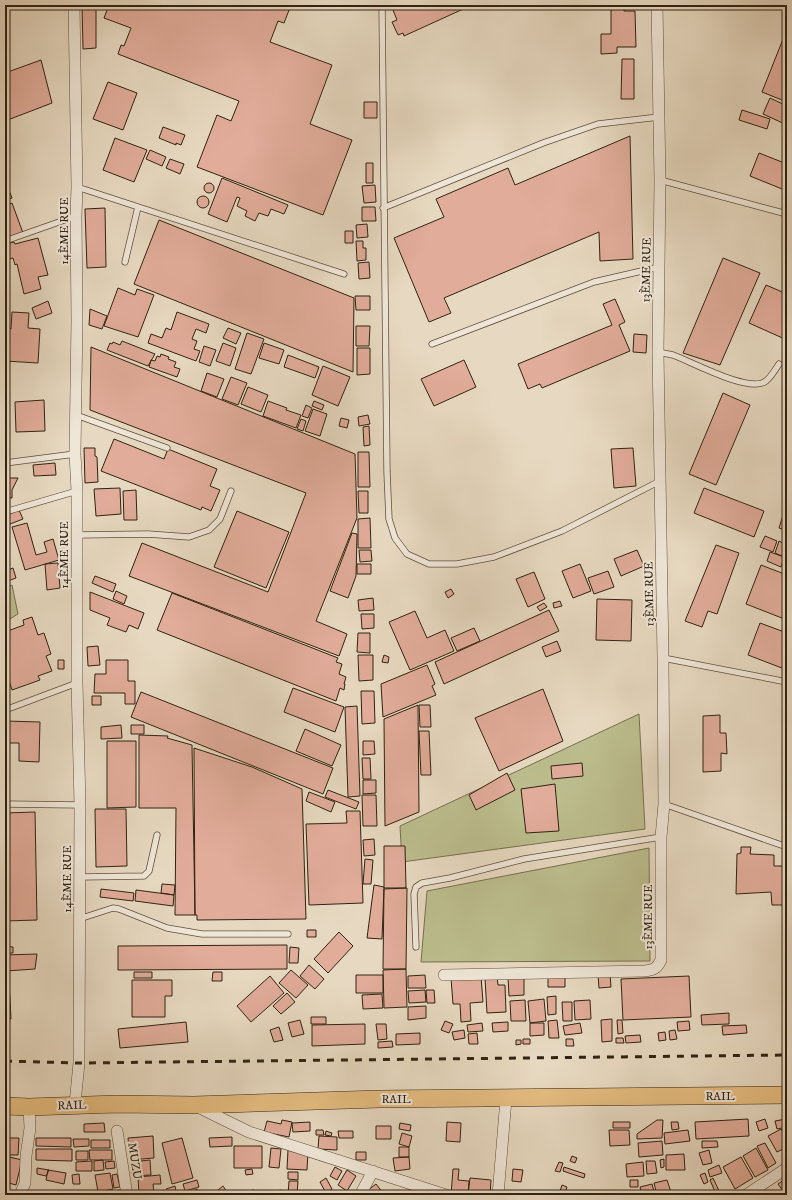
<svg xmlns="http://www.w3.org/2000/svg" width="792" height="1200" viewBox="0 0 792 1200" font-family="'IM FELL DW Pica',serif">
	<rect width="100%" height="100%" fill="#e7d9c1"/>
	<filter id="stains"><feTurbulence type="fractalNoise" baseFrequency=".005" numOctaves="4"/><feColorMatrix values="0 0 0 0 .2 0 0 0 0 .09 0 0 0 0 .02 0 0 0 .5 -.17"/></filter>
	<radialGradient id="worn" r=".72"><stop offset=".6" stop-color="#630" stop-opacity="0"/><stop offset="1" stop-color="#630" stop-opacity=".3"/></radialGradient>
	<!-- green -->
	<path fill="#bcbd8e" stroke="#767050" d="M12 585 18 614 5 622V588Z
		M639 714 645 829 402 862 400 826Z
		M649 848 650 961 421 962 427 891Z"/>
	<!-- building -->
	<path fill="#e1ac9a" stroke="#302312" d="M82 5H96V48L83 49Z
		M109 5H291L284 23 278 21 270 42 332 65 310 124 352 140 323 215 197 167 217 115 231 121 239 101 118 54 121 45 124 46 131 28 104 18Z
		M391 5H472L404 36 403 33 398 35 392 22 397 20Z
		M611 5H624V11H635L636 47H617V53L601 54V34H611Z
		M787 29V102L762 92Z
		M622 59H634V99H621Z
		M41 60 52 103 5 121V73Z
		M108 82 137 93 123 130 93 119Z
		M770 98 787 106V125L763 114Z
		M364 102H377V118H364Z
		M742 110 770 119 767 129 739 120Z
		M163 127 185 135 181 145 176 143V145L159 138Z
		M630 136 633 259 600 261 599 232 444 298 451 313 429 322 394 238 444 217 436 199 508 168 515 185Z
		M115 138 147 150 134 182 103 170Z
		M150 150 166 157 162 166 146 159Z
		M759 153 787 164V191L750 176Z
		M170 159 184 164 180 174 166 168Z
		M366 163H373V183H366Z
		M222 178 288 205 284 214 271 209 268 216 259 213 255 221 245 216 247 211 237 206 240 198 237 197 227 222 208 214Z
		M5 180 12 198 5 201Z
		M204 188a5 5 0 1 1 10 0a5 5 0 1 1-10 0Z
		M375 185 376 202 364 203 362 186Z
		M197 202a6 6 0 1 1 12 0a6 6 0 1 1-12 0Z
		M12 203 23 233 5 239V206Z
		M362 207H375L376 221H362Z
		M105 208 106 267 87 268 85 209Z
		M159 220 354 298 353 372 134 284Z
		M367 224 368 237 357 238 356 225Z
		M345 231H353V243H345Z
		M38 238 48 275 38 277 41 289 24 294 17 264 15 265 13 258 9 259 5 244 14 242 15 244Z
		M356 241H363V248H366V260L357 261Z
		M723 258 760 273 720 365 683 353Z
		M369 262 370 278 359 279 358 263Z
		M766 285 787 294V340L749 323Z
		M118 288 135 295 137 289 154 295 138 337 104 326Z
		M355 296H370V310H356Z
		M615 299 625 322 619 325 630 351 542 388 540 384 528 389 518 364 612 325 603 304Z
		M48 301 52 313 36 319 32 308Z
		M90 309 107 316 102 329 89 325Z
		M12 312 29 313 28 328 40 329 38 363 5 361V328L11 329Z
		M177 312 209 324 206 333 196 329 192 339 197 341 194 349 200 351 196 361 148 343 151 334 162 338 166 328 171 330Z
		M356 326H370L369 346H356Z
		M228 328 241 333 236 344 223 338Z
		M247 333 264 339 251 374 235 369Z
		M634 334 647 335 646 353 633 352Z
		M122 341 155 354 148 366 107 350 110 343 112 344 113 342 120 345Z
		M223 343 236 348 230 366 216 361Z
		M264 343 284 350 279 364 259 358Z
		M204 346 216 350 210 366 199 362Z
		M91 347 355 454 357 518 316 621 347 634 339 656 129 576 142 543 268 592 306 493 90 410Z
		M357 348H370V374L357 375Z
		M161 354 169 357 168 359 176 362 174 367 180 369 177 377 149 367 151 360 155 361 157 356 160 357Z
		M288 355 319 367 315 378 284 367Z
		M464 360 476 387 434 406 421 379Z
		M323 366 350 377 338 406 312 395Z
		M207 373 224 379 217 397 201 391Z
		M231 377 247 383 238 405 222 399Z
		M248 387 268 395 261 412 241 404Z
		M723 393 750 405 716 485 689 474Z
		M44 400 45 431 16 432 15 402Z
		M268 401 287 408 286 410 301 415 296 428 263 416Z
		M314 401 324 405 322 410 312 406Z
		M306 405 312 408 308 418 302 416Z
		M313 409 327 414 320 436 305 431Z
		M368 415 370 424 359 426 358 417Z
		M341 418 349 420 347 428 339 426Z
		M301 419 306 421 303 431 297 429Z
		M369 426 370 445 364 446 363 427Z
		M114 439 164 459 168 449 217 469 210 486 220 490 211 511 202 507 201 510 101 471Z
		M84 448H95V456L97 457 98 482 85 483Z
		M633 448 636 486 614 488 611 449Z
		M358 452H369L370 487H358Z
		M55 463 56 475 34 476 33 465Z
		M5 478H18L12 490V498H5Z
		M120 488 121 514 96 516 94 489Z
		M704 488 764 511 754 537 694 513Z
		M136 490 137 520H124L123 491Z
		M358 491H368V513H359Z
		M787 502V531L779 528Z
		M19 510 23 519 5 526V516Z
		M237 511 289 532 266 588 214 567Z
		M370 518 371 548H358V519Z
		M27 523 36 555 47 552 44 542 53 539 59 560 25 570 12 527Z
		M352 533 357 534 356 576 348 598 330 591Z
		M765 536 777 541 773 552 760 547Z
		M779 541 787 545 785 553 783 552 782 556 775 553Z
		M716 545 739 553 717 614 708 611 702 627 685 621Z
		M359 550H371L372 561 360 562Z
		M637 550 644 566 621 576 614 559Z
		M770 552 784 557 781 567 767 561Z
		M58 563 60 588 47 590 45 564Z
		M357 564H371V574H357Z
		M580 564 591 591 573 598 562 571Z
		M761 565 787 575V620L746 604Z
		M13 568 16 578 5 582V571Z
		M608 571 614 587 594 594 588 578Z
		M534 572 545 599 528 607 516 579Z
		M95 576 116 584 113 592 92 583Z
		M451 589 454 594 448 598 445 592Z
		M116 591 127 596 124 604 113 599Z
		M90 592 144 613 138 629 129 625 126 632 107 625 110 618 90 610Z
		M172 593 338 658 336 662 342 664 339 674 346 677 344 684H345L344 690 340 688 336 701 157 630Z
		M373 598 374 610 359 611 358 600Z
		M597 599 632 600 631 641 596 640Z
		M560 601 562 606 554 608 553 603Z
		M544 603 547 607 540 611 537 607Z
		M549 610 559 631 444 684 435 662Z
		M415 611 427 638 445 630 454 651 410 670 389 622Z
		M361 614H374V628L362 629Z
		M32 617 38 635 44 633 51 654 46 656 52 671 38 676 40 680 12 690 5 668V632L24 625 23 620Z
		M760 623 787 633V670L748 655Z
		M474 628 480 641 457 651 451 638Z
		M358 633H370V653L357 652Z
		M557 641 561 651 546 657 542 647Z
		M98 646 100 665 88 666 87 647Z
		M358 655H373V680L359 681Z
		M384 655 389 657 388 663 382 662Z
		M58 660H64V669H58Z
		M106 660H128V681H135V704H125V693H94L95 674H106Z
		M427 665 435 684 432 686 436 695 383 717 381 684Z
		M293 688 344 707 335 732 284 712Z
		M543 689 563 741 499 771 475 718Z
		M361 691H374L375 723 362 724Z
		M141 692 333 768 323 794 131 717Z
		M92 696H101V705H92Z
		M418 705 419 812 385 826 384 719Z
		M419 705H430L431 727H420Z
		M357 706 360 796 348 797 345 707Z
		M720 715V733H726L727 754 721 753V771L703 772V716Z
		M5 721 40 722 39 762 19 761V743H5Z
		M121 725 122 738 101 739V727Z
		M131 725H144V734H131Z
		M305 729 341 745 332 766 296 751Z
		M419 731H429L431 775H421Z
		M139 735 168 736 167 738 192 745 195 915H175L176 808H139Z
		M107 741H136V807L107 808Z
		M363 741H374L375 754 363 755Z
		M194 748 252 767 302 789 306 919 197 920V915H195Z
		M362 758H370L371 779H363Z
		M582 763 583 776 552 779 551 766Z
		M507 773 515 790 476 810 469 795Z
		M363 780H376V793L363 794Z
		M555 784 559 831 526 833 521 789Z
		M328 790 359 802 356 809 325 797Z
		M309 792 335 802 331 812 306 801Z
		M362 795H376L377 826H363Z
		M95 809H126L127 866 96 867Z
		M346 811H360L363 903 309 905 306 824 347 823Z
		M35 812 37 920 5 921V813Z
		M374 839 375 855 364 856 363 840Z
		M384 846H405L406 888H384Z
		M741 847H751L750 854 774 855V866H787V905H772L771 892 736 894 737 854 741 853Z
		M365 859 373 860 371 884H363Z
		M162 884 175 885 174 895 161 893Z
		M374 885 384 887 382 939 367 938Z
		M407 888 406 969H383L384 889Z
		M101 889 134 893 133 901 100 897Z
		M136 890 174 895 173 906 135 901Z
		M307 930H316V937H307Z
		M339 932 353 946 328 973 314 959Z
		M287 945V969L118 970V946Z
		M5 946 13 947V953H5Z
		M290 947 299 948 298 963H289Z
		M37 954 35 969 5 971V955Z
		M309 965 324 979 315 989 300 976Z
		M406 969 407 1007 384 1008 383 970Z
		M291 970 308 985 296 998 279 983Z
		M134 972H152V978H134Z
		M213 972H222V981H212Z
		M610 974 611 987 599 988 598 975Z
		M356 975H383V993H356Z
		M425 975 426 988H408V976Z
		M270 976 284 993 251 1022 237 1006Z
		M481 976 483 1002 470 1003 471 1021 461 1022 460 1004H453L451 978Z
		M524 976V995L509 996 508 977Z
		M548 976H565V987H548Z
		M689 976 691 1017 623 1020 621 979Z
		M497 977 498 985H505L506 1012 487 1013 485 978Z
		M5 980H9L11 1019H5Z
		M132 980H172V996H165V1017H132Z
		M425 990 426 1002 409 1003 408 991Z
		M426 990H434L435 1003H427Z
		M287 993 295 1002 281 1014 273 1006Z
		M382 994 383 1008 363 1009 362 995Z
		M556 996V1014L548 1015 547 997Z
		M544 999 546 1021 530 1023 528 1001Z
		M525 1000 526 1021H511L510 1001Z
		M590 1000 591 1019 575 1020 574 1001Z
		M562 1002H572V1021H563Z
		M426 1006V1018L408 1020V1007Z
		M729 1013V1024L702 1025 701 1015Z
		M311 1017H326V1024H311Z
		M612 1019V1041L602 1042 601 1020Z
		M300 1020 304 1034 292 1037 288 1023Z
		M557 1020 559 1038H549L548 1021Z
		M617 1020H622L623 1033 618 1034Z
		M445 1021 453 1024 449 1033 441 1030Z
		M689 1021 690 1030 678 1031 677 1022Z
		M186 1022 188 1042 120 1048 118 1029Z
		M508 1022V1031L493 1032 492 1023Z
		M482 1023 483 1031 468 1032 467 1025Z
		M530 1023H544V1035L530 1036Z
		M580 1023 582 1033 565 1035 563 1026Z
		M365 1024V1044L312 1046V1025Z
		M376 1024H386L387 1039 378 1040Z
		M746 1025 747 1033 723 1035 722 1026Z
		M279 1027 283 1040 274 1042 270 1030Z
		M464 1030 465 1038 454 1040 452 1032Z
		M675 1030 677 1039 670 1040 669 1031Z
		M665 1032 666 1040 659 1041 658 1033Z
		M420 1033V1044L396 1045V1034Z
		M477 1033 478 1044H469L468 1034Z
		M640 1035 641 1042 626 1043 625 1036Z
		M616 1038H623L624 1043H616Z
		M523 1039H530V1044H523Z
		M566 1039H573L574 1046H566Z
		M516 1040H521V1044L516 1045Z
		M392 1041 393 1047 378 1048V1042Z
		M748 1119 749 1136 696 1139 695 1122Z
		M765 1119 768 1128 759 1131 756 1122Z
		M786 1119 787 1127 777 1129 775 1121Z
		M282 1120 292 1122 289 1137 264 1132 267 1121 281 1124Z
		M657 1120H663L662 1138 637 1139V1134Z
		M310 1122V1131L293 1132 292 1123Z
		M447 1122 461 1123 460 1142 446 1141Z
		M613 1122H630V1128H613Z
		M671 1122H678L679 1129 672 1130Z
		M104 1123 105 1132H84V1124Z
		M400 1123 411 1125 410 1131 399 1129Z
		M376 1126H391V1139H376Z
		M781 1129 787 1140V1147L777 1152 768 1136Z
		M316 1130H323L324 1135H316Z
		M609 1130H629L630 1145 610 1146Z
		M688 1130 690 1141 665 1144 664 1133Z
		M326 1131 332 1133 331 1136 325 1135Z
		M338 1131H353V1138H339Z
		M402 1133 412 1136 409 1147 399 1144Z
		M153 1136 154 1158 130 1160 128 1138Z
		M319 1136 337 1137V1150L318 1149Z
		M232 1137V1146L210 1147 209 1138Z
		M5 1138H19L18 1155H5Z
		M36 1138H71V1147L36 1146Z
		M182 1138 193 1178 172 1184 162 1143Z
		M73 1139H89V1146L74 1147Z
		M91 1140H110V1148H91Z
		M662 1141 663 1155 639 1157 638 1143Z
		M702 1141H717L718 1147 702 1148Z
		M765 1143 776 1163 768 1168 757 1146Z
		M234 1146H262V1168H234Z
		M399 1147H409V1157H399Z
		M271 1148 281 1149 279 1168 269 1167Z
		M756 1148 768 1170 755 1177 743 1156Z
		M36 1149H72V1161L36 1160Z
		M89 1150H112V1160H90Z
		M288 1150 308 1153 307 1170 287 1169Z
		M709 1150 712 1163 703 1165 699 1153Z
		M76 1151H88V1160H76Z
		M356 1152H366V1160H356Z
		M684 1154 685 1170H666V1155Z
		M5 1156 22 1160 16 1185 5 1182Z
		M572 1156 577 1158 575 1163 570 1161Z
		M409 1157 410 1169 395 1171 393 1158Z
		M741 1157 753 1178 735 1189 723 1167Z
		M664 1159V1167L661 1168 660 1160Z
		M103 1160 104 1170 94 1171V1161Z
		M150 1160 151 1175 132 1176 131 1162Z
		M92 1161V1171H76V1162Z
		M114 1161 115 1168 106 1169 105 1162Z
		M646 1161H655L657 1173 647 1174Z
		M559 1162 563 1163 560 1172 555 1171Z
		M643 1162 644 1176 627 1177 626 1164Z
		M719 1165 722 1173 710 1177 708 1170Z
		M335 1167 342 1171 337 1180 330 1176Z
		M564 1167 585 1174 584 1178 563 1171Z
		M37 1168 49 1170 46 1176 37 1174Z
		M252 1169 253 1174 246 1175 245 1170Z
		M453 1169H459L458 1180 469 1181 468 1195H451Z
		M513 1169 523 1170 521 1182 512 1181Z
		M48 1170 66 1173 64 1184 46 1180Z
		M347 1170 356 1176 347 1191 338 1185Z
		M288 1172H298V1180L288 1179Z
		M110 1173 113 1189 98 1192 95 1175Z
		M705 1173 708 1182 704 1184 700 1175Z
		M79 1174 80 1184H73L72 1175Z
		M117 1174 120 1187 114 1188 112 1175Z
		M160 1175 161 1184H153L154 1193 139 1194 138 1177Z
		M326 1178 332 1189 326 1193 320 1182Z
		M470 1178 491 1180 490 1195H468Z
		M713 1178 720 1193 716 1194 710 1180Z
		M787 1178V1195H786L778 1184Z
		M197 1180 199 1187 185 1191 183 1184Z
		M630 1180H638V1187H630Z
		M667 1180 672 1195H657L654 1183Z
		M289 1181H298L297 1195H288Z
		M376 1184 383 1193 380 1195H372L368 1190Z
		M652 1184 655 1195H642L640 1187Z
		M562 1185 567 1187 565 1193 560 1191Z
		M175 1186 177 1195H168L166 1189Z
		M223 1186 229 1195H221L218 1190Z
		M411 1187 419 1192 417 1195H410L407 1193Z
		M197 1189 200 1195H185Z
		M120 1190 121 1195H92V1194Z
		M164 1190 166 1195H152Z
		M254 1190 255 1195H241V1192Z
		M281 1190 283 1195H265V1194Z
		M79 1191 86 1194 85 1195H78Z
		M700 1191 701 1194 696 1195 695 1193Z"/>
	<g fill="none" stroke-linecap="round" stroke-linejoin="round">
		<!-- lane casing -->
		<g stroke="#5e503e" stroke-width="7">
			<path id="lane" d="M382 5 387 472 389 519 395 538 407 554 429 564H457L494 557 562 531 660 481
				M657 6 675 5
				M660 180 787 214
				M77 187 344 274
				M383 208 543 143 598 124 659 117
				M5 241 76 216
				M125 262 138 207
				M432 344 594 282 659 267
				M658 352C663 353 668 354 673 355 690 361 750 394 766 381 771 377 775 370 779 364
				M76 415 167 448
				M5 463 75 454
				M5 512 77 491
				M77 535 148 534 189 537 209 530 220 519 231 491
				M663 658 787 682
				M5 710 77 683
				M5 804 80 805
				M664 804 787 847
				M80 877 144 876 149 871 157 835
				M79 919 113 908 119 909 167 928 202 934H288
				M416 947 414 894 416 887 422 883 450 878 524 859 661 837"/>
		</g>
		<!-- street casing -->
		<g stroke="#5e503e" stroke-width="12">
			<path id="street" d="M74 5 77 187 76 216 77 320 75 454 77 491V683L80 805 79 1063 75 1104
				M444 975 644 971C653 970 657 969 661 960V837L664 804 663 658 658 352 660 180 657 5
				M198 1107 249 1132 446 1195
				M117 1131 127 1195
				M20 1195 25 1183 26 1156 30 1128 29 1107
				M360 1195 373 1171
				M498 1195 506 1099
				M746 1195 787 1168"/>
		</g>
		<!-- primary casing -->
		<g stroke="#302312" stroke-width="18">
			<path id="primary" d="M5 1106 29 1107 117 1104 194 1105 379 1099 787 1095"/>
		</g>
		<!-- lane -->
		<use href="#lane" stroke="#efe6d7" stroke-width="5.5"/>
		<!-- street -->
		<use href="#street" stroke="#efe6d7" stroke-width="11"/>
		<!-- primary -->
		<use href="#primary" stroke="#e4bc80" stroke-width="17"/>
		<!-- rail -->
		<path stroke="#302312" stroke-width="3" stroke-dasharray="7 7" stroke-linecap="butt" d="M5 1061 79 1063 787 1055"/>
	</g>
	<g text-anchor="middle" stroke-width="4" stroke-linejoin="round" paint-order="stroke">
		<!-- street labels -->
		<g font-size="12" fill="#302312" stroke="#efe6d7">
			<text transform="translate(64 231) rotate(-90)" y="4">14ÈME RUE</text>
			<text transform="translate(646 270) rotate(-89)" y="4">13ÈME RUE</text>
			<text transform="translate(64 555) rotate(-90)" y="4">14ÈME RUE</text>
			<text transform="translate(649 594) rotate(-91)" y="4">13ÈME RUE</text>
			<text transform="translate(67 879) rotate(-90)" y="4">14ÈME RUE</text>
			<text transform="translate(648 917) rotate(-90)" y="4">13ÈME RUE</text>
			<text x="720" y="1100">RAIL</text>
			<text x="396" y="1103">RAIL</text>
			<text transform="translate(72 1105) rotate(-2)" y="4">RAIL</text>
			<text transform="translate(135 1161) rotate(81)" y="4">MUZU</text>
		</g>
	</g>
	<!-- margin -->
	<rect width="792" height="1200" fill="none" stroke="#e7d9c1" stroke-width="20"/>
	<rect x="6" y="6" width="780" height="1188" fill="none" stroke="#302312" stroke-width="2"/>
	<rect x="10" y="10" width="772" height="1180" fill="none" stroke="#302312"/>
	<rect width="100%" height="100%" filter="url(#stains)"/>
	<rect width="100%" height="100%" fill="url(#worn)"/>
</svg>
